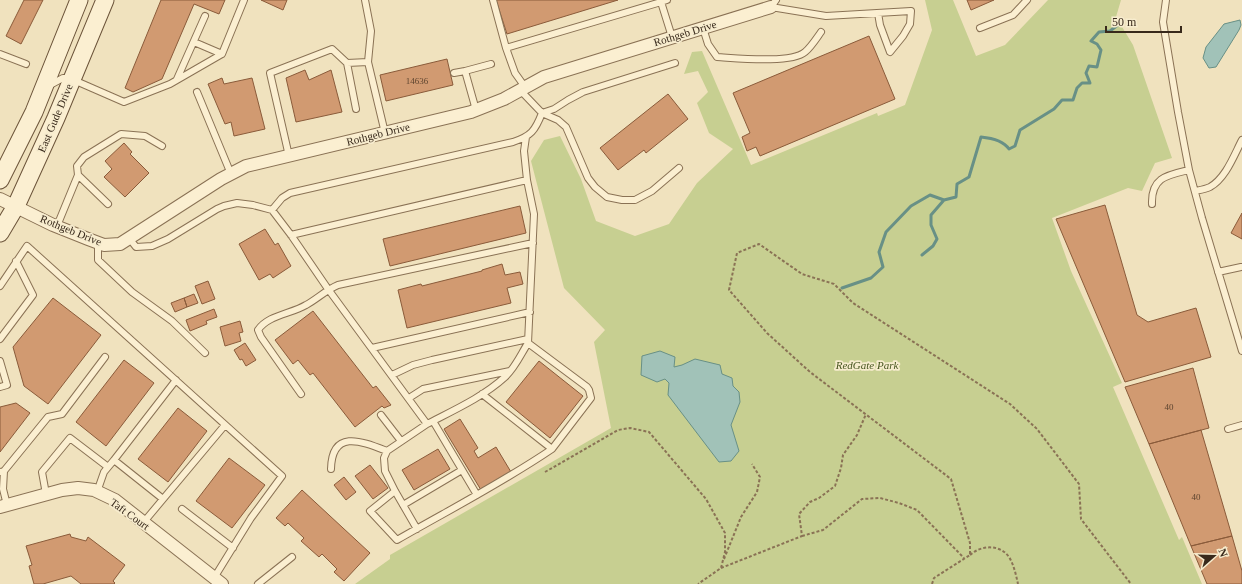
<svg xmlns="http://www.w3.org/2000/svg" width="1242" height="584" viewBox="0 0 1242 584" font-family="'Times New Roman',serif">
	<rect width="100%" height="100%" fill="#f0e2be"/>
	<!-- green -->
	<path fill="#c7cf91" d="M925 0H953L976 56 1005 45 1048 0H1121L1116 17 1133 45 1172 158 1155 163 1142 191 1128 188 1052 218 1071 271 1122 383 1113 387 1179 540 1182 537 1202 584H355L390 559V555L611 428 594 342 605 330 564 288 531 161 544 140 560 136 581 179 596 221 635 236 669 224 697 183 733 149 709 133 697 103 708 92 698 71 684 74 692 52 702 51 751 165 877 113 878 116 905 105 932 30Z"/>
	<!-- water -->
	<path fill="#a1c2b8" stroke="#689086" d="M1240 20 1241 25 1239 30 1216 67 1209 68 1203 58 1206 47 1224 24Z
		M660 351 675 357 674 367 682 365 695 359 720 365 722 374 732 378 733 386 739 392 740 402 731 425 739 451 731 461 719 462 668 395 669 383 665 379 657 382 641 375 642 356Z"/>
	<g fill="none" stroke-linecap="round" stroke-linejoin="round">
		<!-- stream -->
		<path stroke="#689086" stroke-width="3" d="M922 255 933 246 937 239 931 225V215L944 200
			M842 288 871 278 883 267 879 252 886 232 911 206 930 195 944 200 956 197 957 184 969 177 981 137C991 138 1003 140 1009 149L1015 146 1020 130 1054 109 1062 100H1073L1077 88 1082 83H1090L1086 73 1089 66 1097 67 1101 50 1097 44 1091 41 1099 32 1110 31 1123 21"/>
	</g>
	<!-- building -->
	<path fill="#d19a71" stroke="#8a5b3a" d="M24 0H43L21 44 6 36Z
		M161 0H225L219 14 194 4 162 79 133 92 125 88Z
		M261 0H287L283 10Z
		M496 0H618L507 34Z
		M967 0H994L971 10Z
		M869 36 895 99 760 156 756 147 747 151 742 137 750 133 733 93Z
		M447 59 453 85 386 101 380 75Z
		M305 70 309 80 331 70 342 112 296 122 286 78Z
		M222 78 224 84 252 78 265 129 234 136 231 122 225 124 208 84Z
		M668 94 688 119 646 153 644 150 618 170 600 148Z
		M124 143 132 152 130 154 149 173 125 197 104 177 112 169 105 161Z
		M1105 205 1137 315 1148 322 1196 308 1211 357 1125 382 1056 219Z
		M520 206 526 233 390 266 383 239Z
		M1242 213V239L1231 233Z
		M265 229 275 245 278 243 291 266 273 278 270 274 259 280 239 244Z
		M502 264 505 275 520 272 523 284 507 288 511 303 407 328 398 290 421 284 422 286 482 271V270Z
		M208 281 215 299 202 304 195 286Z
		M194 294 198 303 187 307 184 298Z
		M53 298 101 335 48 404 24 386 13 347Z
		M184 298 187 307 175 312 171 303Z
		M214 309 217 317 206 321 207 324 190 331 186 320Z
		M313 311 373 388 376 386 391 405 384 408 382 406 355 427 313 373 310 375 298 360 293 364 275 340Z
		M240 321 243 332 239 333 241 341 225 346 220 327Z
		M245 343 256 360 246 366 242 359 240 360 234 350Z
		M124 360 154 383 106 446 76 422Z
		M539 361 583 396 550 438 506 402Z
		M1193 368 1209 428 1149 444 1125 387Z
		M16 403 30 413 0 452V407Z
		M178 408 207 431 168 482 138 459Z
		M460 419 478 448 474 451 478 458 496 447 511 472 481 490 444 429Z
		M1201 430 1232 536 1191 546 1149 444Z
		M438 449 450 469 414 490 402 470Z
		M229 458 265 485 232 528 196 501Z
		M370 465 388 488 373 499 355 476Z
		M344 477 356 492 346 500 334 485Z
		M302 490 370 553 344 581 334 572 337 569 322 554 319 557 301 541 304 538 288 523 285 526 276 518Z
		M70 534 71 537 86 541 88 537 125 565 113 581 115 583 114 584H81L71 576 43 584H34L29 566 32 565 26 546Z
		M1232 536 1242 571V584H1207L1191 546Z"/>
	<g fill="none" stroke-linecap="round" stroke-linejoin="round">
		<!-- service casing -->
		<g stroke="#8a7255" stroke-width="8">
			<path id="service" d="M365 0 371 31 368 62 385 133
				M493 0 506 48
				M667 0 661 2 672 37
				M1166 0 1163 22 1178 112 1189 170 1202 218 1242 351
				M771 7 826 16 911 11 910 24 903 36 890 52 880 25 878 13
				M771 7 776 0
				M703 28 708 44 717 57C736 58 791 64 805 52 811 47 816 39 821 32
				M980 28 1013 15 1027 0
				M194 42 222 54
				M0 54 26 64
				M675 63 583 92 568 100 554 109 542 113 558 120 566 127 588 178 595 187 607 197 622 200H635L652 191 679 168
				M454 73 465 71
				M177 79 205 16
				M50 85 63 78H69L124 102 170 84 222 54 244 0
				M525 87 515 73 506 48 661 2V0
				M197 92 231 174
				M356 109 347 63 368 62
				M476 110 465 71 491 64
				M289 156 270 73 332 49 347 63
				M78 175 108 204
				M1195 191C1200 190 1206 189 1210 187 1226 178 1234 155 1242 140
				M1152 204C1151 177 1168 175 1189 170
				M272 210 282 198 290 193 513 142C531 136 535 131 542 113L520 90
				M57 226 78 175 77 166 84 157 121 134 145 136 162 146
				M291 235 527 180
				M129 238 136 247 152 246 168 239 217 209 224 206 237 203 253 205 272 210 291 235 328 289 427 424C454 410 483 397 505 377 515 368 521 354 528 343L534 214 527 180 524 151 526 137
				M98 243V260L132 292 172 321 205 353
				M1218 272 1241 267
				M0 286 27 246 282 476 251 518 214 578
				M0 339 33 295 16 261
				M372 348 530 312
				M0 361 7 385 0 387
				M392 375 413 365 432 360 528 339
				M301 394 261 337 258 330C268 315 291 314 306 305 317 299 326 290 338 285L533 243
				M482 394 552 449 591 398 589 390 587 387 528 343
				M409 398 423 389 510 371
				M381 415 401 441
				M433 421 477 495
				M1228 429 1242 425
				M331 469C332 429 361 441 387 451
				M4 471 3 489 7 505
				M0 472 4 471 48 417 62 414 105 357
				M395 491 370 511 397 540C449 510 502 483 552 449
				M97 492 104 472 114 460
				M46 494 42 472 70 438 108 467
				M163 499 114 460 176 380
				M403 505 462 470
				M182 509 233 548
				M143 523 225 425
				M417 529 395 491 385 471 384 458 387 451 427 424
				M258 584 292 557"/>
		</g>
		<!-- minor casing -->
		<g stroke="#8a7255" stroke-width="14">
			<path id="minor" d="M0 199 53 225 88 239 104 245 120 244 221 179 246 166 471 112 504 99 544 77 771 7
				M0 507 62 490 78 488 94 490 115 500 222 584"/>
		</g>
		<!-- secondary casing -->
		<g stroke="#6b5339" stroke-width="19">
			<path id="secondary" d="M0 180 34 112 79 0
				M0 233 16 206 56 118 105 0"/>
		</g>
		<!-- path -->
		<path stroke="#8a7255" stroke-width="2" stroke-dasharray="3 2" stroke-linecap="butt" d="M545 472 618 430 630 428 649 432 706 499 725 533V552L721 568 698 584
			M802 536 823 530 862 499 880 498 899 503 917 510 964 558
			M970 555C981 545 1000 544 1009 557 1014 565 1016 575 1018 584
			M724 559 741 517 757 492 760 477 752 464
			M721 568 802 536 799 514 810 502 819 498 835 486 841 468 843 455 857 435 866 414
			M932 584 934 578 970 555V543L951 479 810 372 767 333 729 290 737 253 759 244 802 274 834 284 853 303 1010 404 1037 429 1079 484 1081 519 1131 584"/>
		<!-- service -->
		<use href="#service" stroke="#fbefd1" stroke-width="6"/>
		<!-- minor -->
		<use href="#minor" stroke="#fbefd1" stroke-width="12"/>
		<!-- secondary -->
		<use href="#secondary" stroke="#fbefd1" stroke-width="17"/>
	</g>
	<g text-anchor="middle" stroke-width="3.5" stroke-linejoin="round" paint-order="stroke">
		<!-- number labels -->
		<g font-size="9" fill="#5e4530">
			<text x="417" y="84">14636</text>
			<text x="1169" y="410">40</text>
			<text x="1196" y="500">40</text>
		</g>
		<!-- street labels -->
		<g font-size="11" fill="#38291b" stroke="#f7ecce">
			<text transform="translate(685 33) rotate(-17)" y="4">Rothgeb Drive</text>
			<text transform="translate(55 118) rotate(-67)" y="4">East Gude Drive</text>
			<text transform="translate(378 134) rotate(-14)" y="4">Rothgeb Drive</text>
			<text transform="translate(71 230) rotate(22)" y="4">Rothgeb Drive</text>
			<text transform="translate(130 514) rotate(36)" y="4">Taft Court</text>
		</g>
		<!-- park labels -->
		<g font-size="11" font-style="italic" fill="#485620" stroke="#f7ecce">
			<text x="867" y="369">RedGate Park</text>
		</g>
	</g>
	<!-- north arrow -->
	<g transform="translate(1214 556) rotate(70)" stroke="#f7ecce" stroke-width="3" paint-order="stroke">
	<path d="M0-3L7 15L0 10L-7 15Z" fill="#38291b"/>
	<text y="-6" font-size="11" font-weight="bold" text-anchor="middle" fill="#38291b">N</text>
	</g>
	<!-- scale -->
	<path d="M1106 26v6h75v-6" fill="none" stroke="#38291b" stroke-width="2"/>
	<text x="1112" y="26" font-size="12" fill="#38291b" stroke="#f7ecce" stroke-width="3" paint-order="stroke">50 m</text>
</svg>
